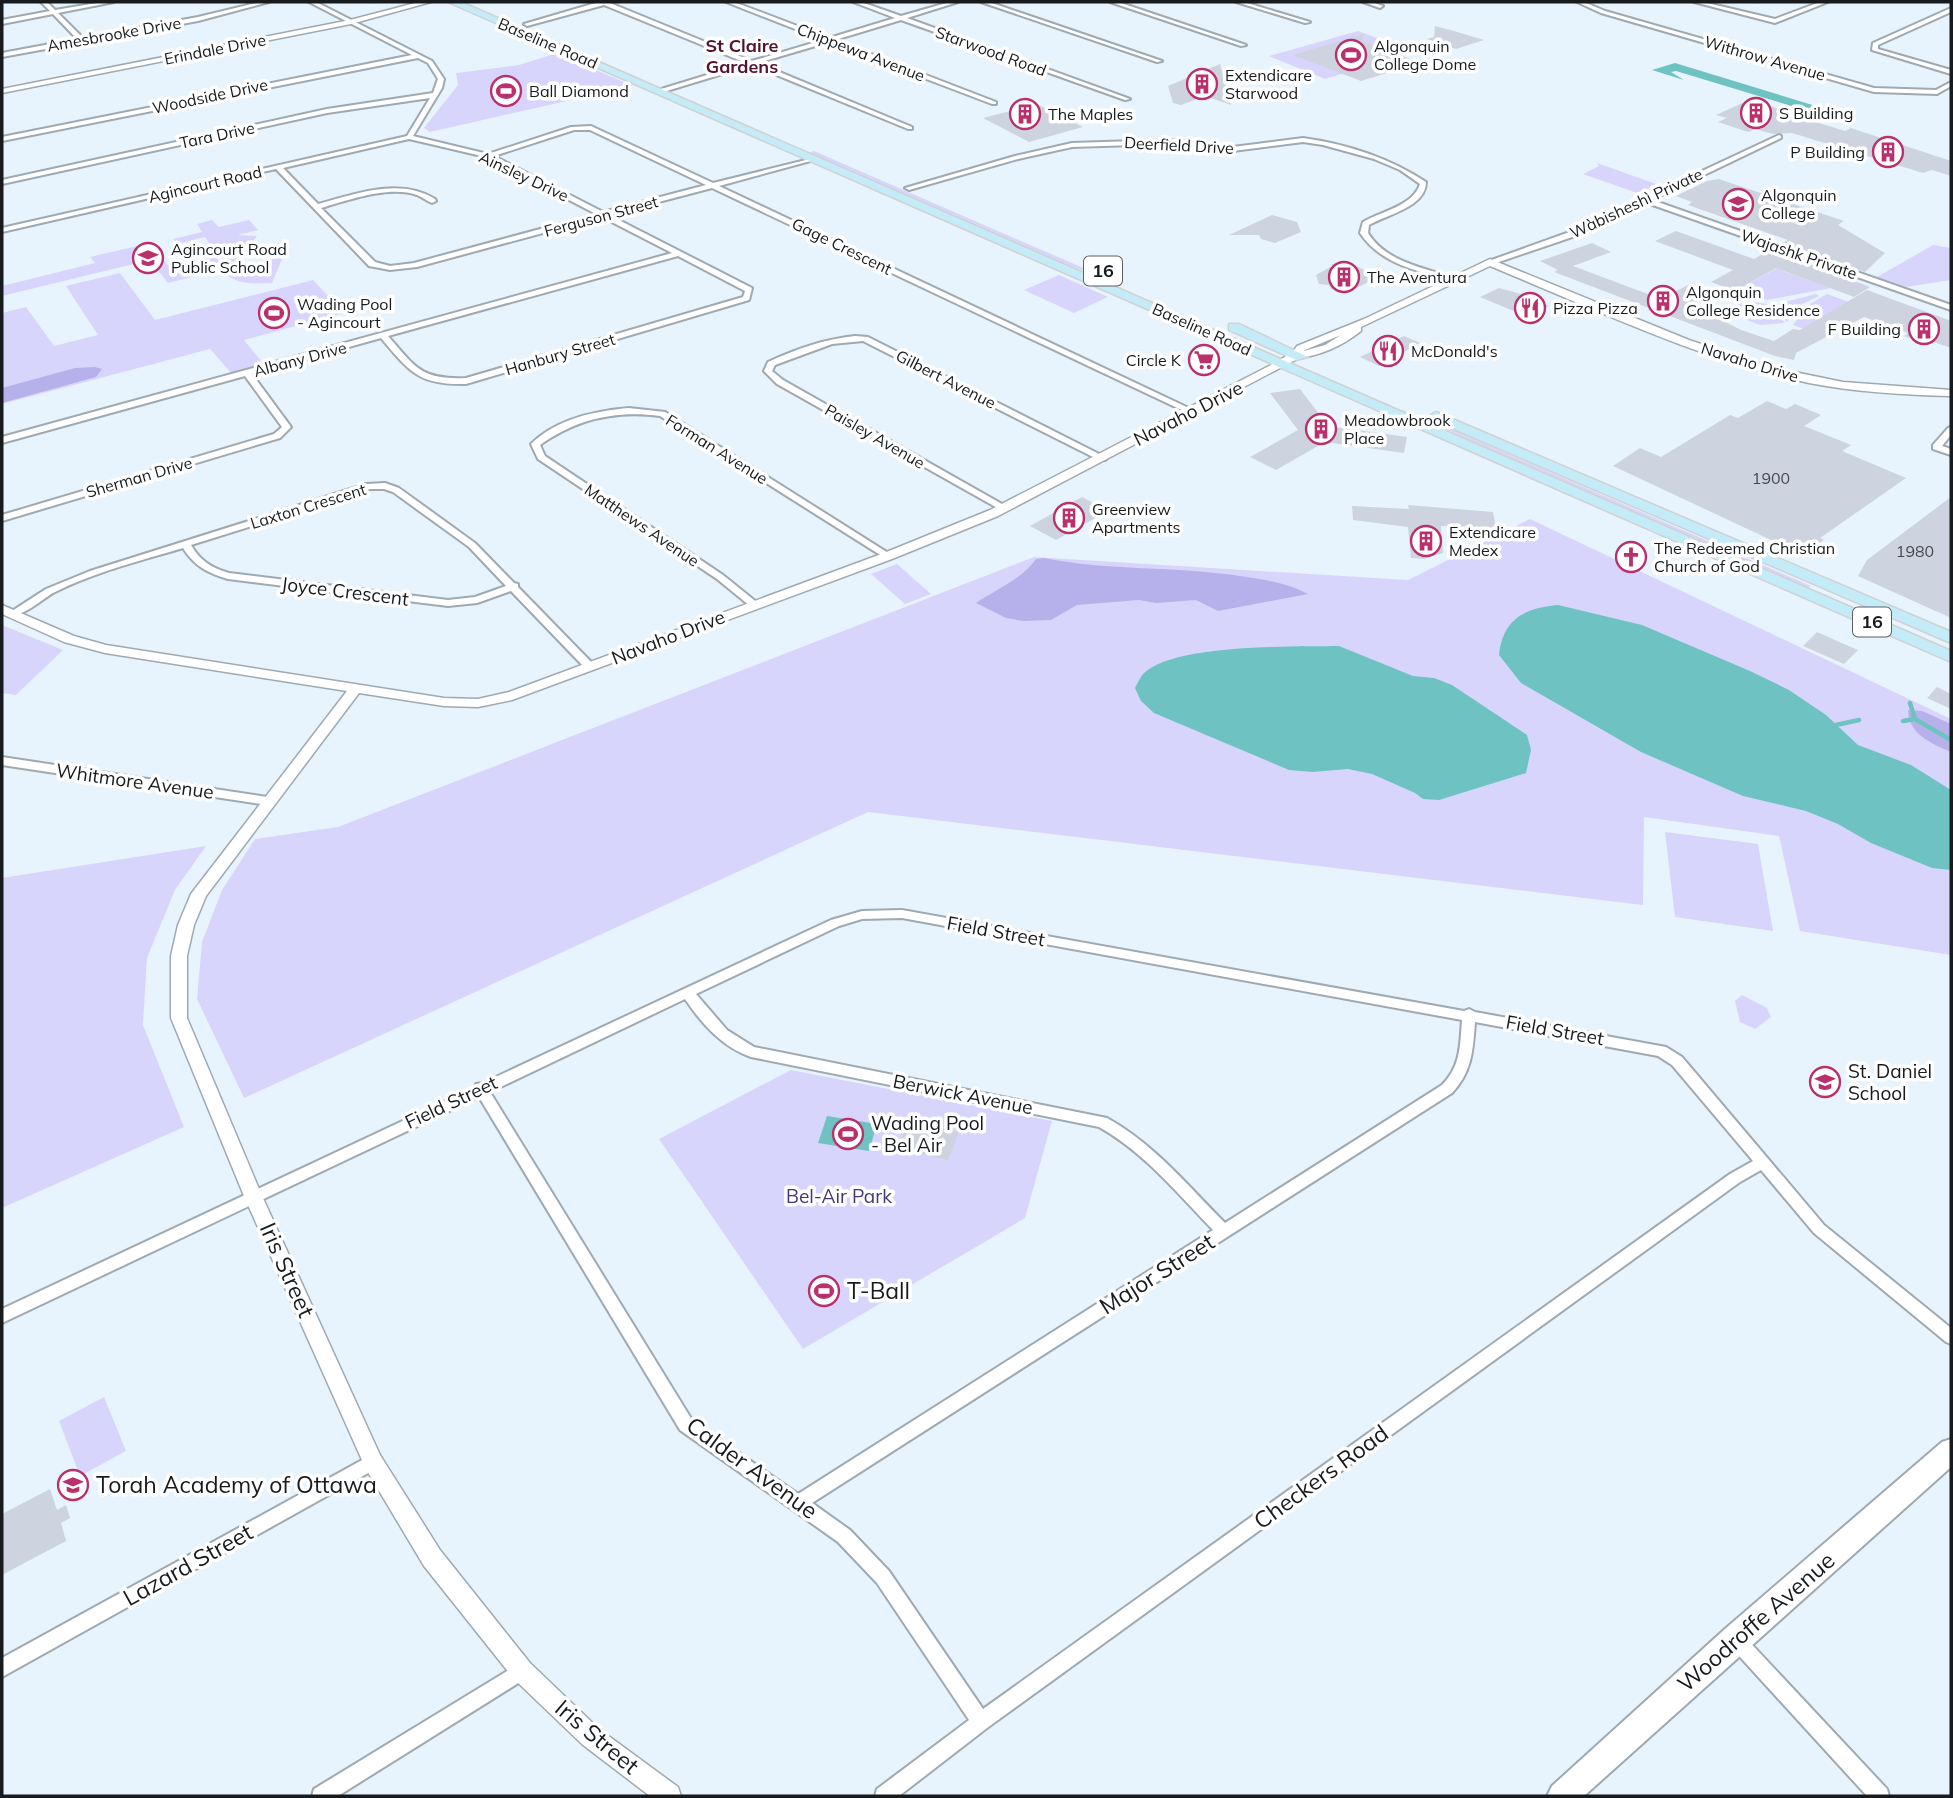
<svg xmlns="http://www.w3.org/2000/svg" width="1953" height="1798" viewBox="0 0 1953 1798" font-family="Mulish,sans-serif">
	<rect width="100%" height="100%" fill="#e8f4fd"/>
	<!-- green -->
	<path fill="#d8d5fc" d="M1358 31 1415 52 1325 79 1269 56Z
		M557 53 633 86 430 132 424 128 458 85 456 73 519 65Z
		M814 151 1104 277 1072 267 809 153Z
		M1597 163 1659 185 1637 193 1583 174 1599 166Z
		M212 220 219 227 249 220 258 230 238 235 257 236 251 244 241 246H262L267 253C260 255 221 258 216 257L219 261 237 257 243 264 168 283 150 260 2 296V286L95 263 90 257 150 243 175 274 209 265 195 247 209 243 205 237 178 244 173 239 202 232 197 224Z
		M1933 245 1951 248V280L1906 287 1877 277Z
		M277 258 282 259 272 283C253 284 236 285 222 271Z
		M1777 268 1783 271 1831 288 1767 300 1735 291Z
		M120 273 155 320 313 280 344 313 244 340 266 367 233 375 210 349 2 404V313L26 307 54 346 98 335 66 286Z
		M1059 275 1108 297 1074 313 1024 290Z
		M1816 294 1819 296 1790 310 1791 317 1787 322 1773 305Z
		M1827 294 1849 302 1804 329 1793 325 1798 318V311Z
		M1747 301 1767 304 1785 323 1760 325 1720 310Z
		M1400 409 1451 429 1811 586 1808 588 1782 578Z
		M1530 519 1951 719V955L1800 931 1779 836 1644 817 1643 905 868 812 244 1098 197 999 202 942 222 890 255 839 338 827 1034 557 1408 580Z
		M897 564 931 594 905 604 871 574Z
		M2 625 63 650 16 695 2 693Z
		M1665 832 1758 844 1773 931 1675 917Z
		M206 846 175 890 147 958 143 1025 184 1127 2 1208V878Z
		M1742 995 1767 1008 1771 1017 1755 1029 1740 1022 1735 1001Z
		M791 1070 1052 1121 1025 1218 803 1349 659 1139Z
		M104 1397 126 1451 80 1476 59 1421Z"/>
	<!-- forest -->
	<path fill="#b7b1eb" d="M95 367 102 369 96 377 2 403V388L75 368Z
		M1044 558C1109 571 1175 566 1240 576 1265 580 1286 582 1308 594L1218 611 1196 600 1156 603 1139 600 1077 605 1051 620 1024 621 1006 618 976 603C997 589 1022 579 1036 559Z
		M1908 710 1922 711 1951 724V752C1931 743 1909 735 1908 710Z"/>
	<!-- water -->
	<path fill="#6ec3c2" d="M1675 63 1819 107 1808 111 1676 71 1671 72 1684 80 1652 70Z
		M1558 605 1642 625 1750 671 1789 690 1826 715 1858 745 1911 765 1951 790V870L1932 868 1871 843 1838 824 1806 811 1743 796 1641 752 1521 683 1499 655C1503 619 1524 608 1558 605Z
		M1339 646 1413 676 1434 678 1452 685 1527 735 1531 750 1526 773 1439 800 1423 799 1415 793 1372 774 1348 769 1313 772 1289 770 1154 713 1141 701 1135 688C1137 684 1140 678 1143 674 1173 643 1296 647 1339 646Z
		M827 1116 877 1124 869 1151 818 1143Z"/>
	<g fill="none" stroke-linecap="round" stroke-linejoin="round">
		<!-- stream -->
		<path stroke="#6ec3c2" stroke-width="4.5" d="M1910 703 1915 719 1951 740
			M1903 721 1915 719
			M1836 725 1859 720"/>
	</g>
	<!-- building -->
	<path fill="#cdd3df" d="M1435 26 1454 31 1484 40 1456 49 1427 39 1434 37Z
		M1364 34 1362 41 1413 60 1380 70 1387 73 1361 81 1293 55Z
		M1220 64 1231 105 1205 96 1181 105 1173 103 1168 86Z
		M1751 99 1806 119 1845 131 1851 128 1951 161V176L1932 170 1923 173 1792 133 1773 134 1755 129 1748 132 1718 122 1727 118 1716 115Z
		M1037 104 1083 127 1029 142 983 118Z
		M1719 179 1844 221 1838 225 1885 253 1865 272 1782 243 1788 240 1688 205 1692 202 1676 196 1707 181Z
		M1272 215 1297 222 1301 232 1275 243 1261 239 1259 235H1229Z
		M1676 231 1754 259 1771 249 1870 287 1854 297 1776 268 1735 291 1711 282 1733 270 1655 241Z
		M1592 243 1611 252 1573 266 1661 299 1692 283 1716 292 1692 305 1741 330 1774 341 1793 329 1800 330 1867 290 1951 321V348L1928 340 1923 343 1904 336 1908 333 1864 317 1796 353 1794 360 1775 356 1554 272 1558 270 1540 261Z
		M1341 262 1356 266 1379 277 1346 293 1331 289 1329 285 1319 284 1316 275 1332 266V264Z
		M1499 288 1521 294 1549 306 1528 317 1480 297Z
		M1404 336 1420 343 1379 366 1360 357Z
		M1300 389 1328 426 1407 437 1404 453 1325 442 1276 470 1250 457 1298 430 1270 393Z
		M1767 401 1786 409 1795 404 1821 415 1804 426 1851 445 1842 451 1906 478 1820 538 1824 540 1803 555 1613 466 1640 448 1661 457 1730 415 1738 418Z
		M1082 497 1108 511 1056 540 1030 526Z
		M1951 497V618L1858 576 1867 560Z
		M1408 505 1493 512 1496 528 1441 526 1443 553 1424 559 1411 558 1408 527 1353 520 1352 506 1409 509Z
		M1817 632 1837 641 1858 650 1844 664 1803 646Z
		M1937 687 1951 694V709L1927 698Z
		M908 1120 959 1132 948 1160 898 1148Z
		M50 1489 57 1510 66 1505 70 1518 61 1523 66 1541 2 1575V1514Z"/>
	<g fill="none" stroke-linecap="round" stroke-linejoin="round">
		<!-- minor casing -->
		<g stroke="#9ea9b2" stroke-width="4">
			<path id="minor" d="M41 2H47L55 10 103 2H114L58 13 83 38 198 17 260 2H269L198 21 2 57V53L77 39 53 14 2 24V20L50 11Z
				M309 2H316L432 61 444 79 442 88 413 136 488 154 571 127 591 126 713 183 814 158V160L719 186 1195 411 1188 413 712 188 609 215 752 288 749 300 466 384C418 385 410 372 381 338L252 374 291 427 280 438 2 521V515L274 434 282 427 245 376 2 443V437L672 253 602 217 417 267 390 270 369 266 276 169 2 232V228L407 136 430 98 327 113 2 184V180L327 109 433 93 438 79 428 63 418 58 2 141V137L412 55ZM574 130H590L706 185 603 212 494 156ZM409 139 486 157 596 214 414 263 390 266 375 262 321 208C348 200 390 185 417 195 422 197 427 201 432 203L436 201 435 199C400 177 355 194 318 204L283 168ZM678 256 745 291 743 297 466 378C421 380 415 367 388 336Z
				M599 2H612L610 3 752 61 823 40 726 2H734L829 38 895 18 853 2H861L901 16 950 2H958L907 18 1130 99 1125 100 901 20 835 40 996 102V104H992L829 42 758 63 912 127V129H908L752 65 660 93 658 90 746 63 604 5 527 26 524 24Z
				M981 2H989L1162 61 1157 62Z
				M1110 2H1118L1246 45 1241 46Z
				M1236 2H1244L1310 22 1305 23Z
				M1363 2H1371L1383 6 1380 8Z
				M1577 2H1584L1605 11 1874 88 1936 90 1951 82V86L1937 94 1874 92 1601 13Z
				M1694 2H1703L1775 19 1820 2H1828L1775 23Z
				M1951 8V12L1878 45V49L1951 70V74L1872 50 1873 43Z
				M1779 135 1781 136V138L1652 200 1951 305V310L1647 203 1584 233 1493 264 1486 262 1578 229Z
				M1303 138C1347 144 1389 158 1426 182 1426 207 1388 214 1369 225L1368 233C1386 262 1424 268 1455 278V282C1446 282 1436 277 1427 274 1401 266 1376 257 1360 233L1363 222C1382 211 1413 206 1420 184L1400 170 1374 159 1323 145 1303 142 1233 151 1167 144 1072 147 1018 159 909 190 905 188 1015 156 1072 143 1167 140 1233 147Z
				M855 336 868 337 1107 458 1105 460H1099L863 341 832 344 775 365 772 371 783 380 1009 508 1007 510H1001L777 384 764 371 768 362C796 349 825 339 855 336Z
				M629 408 665 412 893 556 888 559 885 558 660 416C616 410 576 419 540 445L545 456 723 575 759 604 758 606H750L717 579 538 459 531 444C556 419 594 411 629 408Z
				M1951 427V435L1942 446 1951 449V455L1933 449V445L1948 428Z
				M385 483 399 488 475 543 514 583 518 584V587L594 665 595 667 594 669H586L511 591 477 603 448 606 228 579C208 573 194 566 183 548 140 561 94 572 53 593 41 600 25 616 10 615L9 613 46 589 90 571 366 484ZM370 489H384L393 492 469 547 506 586 475 597 448 600 229 573C212 568 200 561 191 545Z
				M2 757 267 797 273 801 267 805 2 765Z
				M902 910 1464 1011 1469 1009 1475 1012 1666 1047 1682 1057 1824 1225 1951 1328V1344L1946 1342 1814 1233 1761 1170 1740 1182 987 1728 899 1796H875L877 1789 969 1720 877 1583 838 1542 680 1430 479 1097 2 1323V1309L475 1087 476 1084 483 1083 831 920 862 911ZM902 918 1462 1020C1460 1045 1461 1066 1442 1085L1225 1223C1187 1185 1154 1144 1107 1118L754 1047 727 1030 696 994 839 926 862 919ZM685 999C702 1024 722 1047 751 1057L1099 1127C1145 1153 1177 1193 1213 1230L798 1494 692 1420 490 1092ZM1475 1022 1658 1056 1672 1065 1753 1161 1730 1174 983 1709 889 1571 850 1530 812 1503 1452 1093C1472 1072 1473 1050 1475 1022Z
				M373 1454 379 1457 381 1462 379 1467 2 1677V1658Z
				M1736 1631 1742 1634 1887 1789 1889 1796H1867L1730 1646 1727 1640 1730 1634Z
				M522 1662 528 1665 531 1671 528 1677 338 1796H312L314 1789Z"/>
		</g>
		<!-- tertiary casing -->
		<g stroke="#9ea9b2" stroke-width="3">
			<path id="tertiary" d="M419 2H431L351 24 2 93V89L350 20Z
				M1490 259 1689 340 1770 367 1843 382 1951 390V396C1904 395 1855 392 1809 383 1698 359 1594 309 1490 266L1361 327V331C1342 346 1322 355 1299 358L998 516 892 559 512 700 478 707 444 706 359 693 206 896 194 925 187 956V1018L262 1196 380 1455 440 1550 530 1663 599 1729 678 1787 681 1796H650L583 1745 514 1679 424 1566 366 1469 244 1196 171 1018V956L178 925 191 894 347 691 105 653 64 642 2 614V605L74 636 106 645 444 698 478 699 509 692 884 553 990 510 1269 366 1292 353 1297 346 1364 319ZM1341 335 1325 345 1304 351 1305 350Z"/>
		</g>
		<!-- secondary casing -->
		<g stroke="#9ea9b2" stroke-width="4">
			<path id="secondary" d="M1951 1439V1467L1584 1796H1547L1552 1786 1725 1629 1942 1442Z"/>
		</g>
		<!-- primary casing -->
		<g stroke="#d1d1d2" stroke-width="3">
			<path id="primary" d="M448 2H461L1951 651V662Z
				M1229 324H1239L1308 357 1296 360 1229 330Z
				M1436 412 1951 632V643L1431 419 1429 416Z"/>
		</g>
		<!-- minor -->
		<use href="#minor" fill="#fff" fill-rule="evenodd"/>
		<!-- tertiary -->
		<use href="#tertiary" fill="#fff" fill-rule="evenodd"/>
		<!-- secondary -->
		<use href="#secondary" fill="#fff" fill-rule="evenodd"/>
		<!-- primary -->
		<use href="#primary" fill="#c4ecf8" fill-rule="evenodd"/>
	</g>
	<!-- icons -->
	<defs>
		<g id="stadium-ring" transform="scale(1.575)"><circle r="9.5" fill="#fff" stroke="#ba306a" stroke-width="1.5"/><path d="M0-5a6.5 5 0 1 0 0 10a6.5 5 0 1 0 0-10ZM-3.5-1.8h7v3.6h-7Z" fill="#ba306a"/></g>
		<g id="building-ring" transform="scale(1.575)"><circle r="9.5" fill="#fff" stroke="#ba306a" stroke-width="1.5"/><path d="M-4-6H4V6H1V3H-1V6H-4ZM-2.5-4.3h1.7v1.8h-1.7ZM.8-4.3h1.7v1.8H.8ZM-2.5-1h1.7V.8h-1.7ZM.8-1h1.7V.8H.8Z" fill="#ba306a"/></g>
		<g id="university-ring" transform="scale(1.575)"><circle r="9.5" fill="#fff" stroke="#ba306a" stroke-width="1.5"/><path d="M0-5L7-2L0 1L-7-2ZM-4 1L0 2.5L4 1V4Q0 6-4 4Z" fill="#ba306a"/></g>
		<g id="school-ring" transform="scale(1.575)"><circle r="9.5" fill="#fff" stroke="#ba306a" stroke-width="1.5"/><path d="M0-5L7-2L0 1L-7-2ZM-4 1L0 2.5L4 1V4Q0 6-4 4Z" fill="#ba306a"/></g>
		<g id="restaurant-ring" transform="scale(1.575)"><circle r="9.5" fill="#fff" stroke="#ba306a" stroke-width="1.5"/><path d="M-5-6h1v4h1v-4h1v4h1v-4h1v5L-1.5 .5V6h-2V.5L-5-1ZM5-6V6H3V1.5H1.5Q1.5-4 5-6Z" fill="#ba306a"/></g>
		<g id="supermarket-ring" transform="scale(1.575)"><circle r="9.5" fill="#fff" stroke="#ba306a" stroke-width="1.5"/><path d="M-6-5.5h2.5l.6 2H6L4.5 2H-2.5L-4.4-4H-6ZM-1.5 3.2a1.3 1.3 0 1 0 .1 0ZM3 3.2a1.3 1.3 0 1 0 .1 0Z" fill="#ba306a"/></g>
		<g id="church-ring" transform="scale(1.575)"><circle r="9.5" fill="#fff" stroke="#ba306a" stroke-width="1.5"/><path d="M-1.2-6h2.4v3.5h3.3v2.4h-3.3V6h-2.4V-.1h-3.3v-2.4h3.3Z" fill="#ba306a"/></g>
	</defs>
	<g fill-rule="evenodd">
		<use href="#stadium-ring" x="1351" y="55"/>
		<use href="#building-ring" x="1202" y="84"/>
		<use href="#stadium-ring" x="506" y="91"/>
		<use href="#building-ring" x="1756" y="113"/>
		<use href="#building-ring" x="1025" y="114"/>
		<use href="#building-ring" x="1888" y="152"/>
		<use href="#university-ring" x="1738" y="204"/>
		<use href="#school-ring" x="148" y="258"/>
		<use href="#building-ring" x="1344" y="277"/>
		<use href="#building-ring" x="1663" y="301"/>
		<use href="#restaurant-ring" x="1530" y="308"/>
		<use href="#stadium-ring" x="274" y="313"/>
		<use href="#building-ring" x="1924" y="329"/>
		<use href="#restaurant-ring" x="1388" y="351"/>
		<use href="#supermarket-ring" x="1204" y="360"/>
		<use href="#building-ring" x="1321" y="429"/>
		<use href="#building-ring" x="1069" y="518"/>
		<use href="#building-ring" x="1426" y="541"/>
		<use href="#church-ring" x="1631" y="557"/>
		<use href="#school-ring" x="1825" y="1082"/>
		<use href="#stadium-ring" x="848" y="1134"/>
		<use href="#stadium-ring" x="824" y="1291"/>
		<use href="#school-ring" x="73" y="1485"/>
	</g>
	<g text-anchor="middle" stroke-width="7" stroke-linejoin="round" paint-order="stroke">
		<!-- far-street labels -->
		<g font-size="16" fill="#171b1e" stroke="#fff">
			<text transform="translate(114 34) rotate(-10)" y="6">Amesbrooke Drive</text>
			<text transform="translate(548 43) rotate(23)" y="6">Baseline Road</text>
			<text transform="translate(215 49) rotate(-11)" y="6">Erindale Drive</text>
			<text transform="translate(991 51) rotate(20)" y="6">Starwood Road</text>
			<text transform="translate(861 52) rotate(21)" y="6">Chippewa Avenue</text>
			<text transform="translate(1765 58) rotate(16)" y="6">Withrow Avenue</text>
			<text transform="translate(210 96) rotate(-12)" y="6">Woodside Drive</text>
			<text transform="translate(217 135) rotate(-12)" y="6">Tara Drive</text>
			<text transform="translate(1179 145) rotate(3)" y="6">Deerfield Drive</text>
			<text transform="translate(524 176) rotate(25)" y="6">Ainsley Drive</text>
			<text transform="translate(205 184) rotate(-13)" y="6">Agincourt Road</text>
			<text transform="translate(1636 203) rotate(-25)" y="6">Wàbisheshì Private</text>
			<text transform="translate(601 216) rotate(-15)" y="6">Ferguson Street</text>
			<text transform="translate(842 246) rotate(26)" y="6">Gage Crescent</text>
			<text transform="translate(1799 254) rotate(19)" y="6">Wajashk Private</text>
			<text transform="translate(1202 329) rotate(24)" y="6">Baseline Road</text>
			<text transform="translate(560 354) rotate(-16)" y="6">Hanbury Street</text>
			<text transform="translate(300 359) rotate(-15)" y="6">Albany Drive</text>
			<text transform="translate(1750 362) rotate(17)" y="6">Navaho Drive</text>
			<text transform="translate(946 379) rotate(27)" y="6">Gilbert Avenue</text>
			<text transform="translate(875 436) rotate(30)" y="6">Paisley Avenue</text>
			<text transform="translate(717 449) rotate(32)" y="6">Forman Avenue</text>
			<text transform="translate(139 477) rotate(-16)" y="6">Sherman Drive</text>
			<text transform="translate(308 506) rotate(-17)" y="6">Laxton Crescent</text>
			<text transform="translate(642 525) rotate(34)" y="6">Matthews Avenue</text>
		</g>
		<!-- far-poi labels -->
		<g font-size="16" fill="#171b1e" stroke="#fff" text-anchor="start">
			<text x="1374" y="52">Algonquin<tspan x="1374" dy="18">College Dome</tspan></text>
			<text x="1225" y="81">Extendicare<tspan x="1225" dy="18">Starwood</tspan></text>
			<text x="529" y="97">Ball Diamond</text>
			<text x="1779" y="119">S Building</text>
			<text x="1048" y="120">The Maples</text>
			<text x="1865" y="158" text-anchor="end">P Building</text>
			<text x="1761" y="201">Algonquin<tspan x="1761" dy="18">College</tspan></text>
			<text x="171" y="255">Agincourt Road<tspan x="171" dy="18">Public School</tspan></text>
			<text x="1367" y="283">The Aventura</text>
			<text x="1686" y="298">Algonquin<tspan x="1686" dy="18">College Residence</tspan></text>
			<text x="297" y="310">Wading Pool<tspan x="297" dy="18">- Agincourt</tspan></text>
			<text x="1553" y="314">Pizza Pizza</text>
			<text x="1901" y="335" text-anchor="end">F Building</text>
			<text x="1411" y="357">McDonald's</text>
			<text x="1181" y="366" text-anchor="end">Circle K</text>
			<text x="1344" y="426">Meadowbrook<tspan x="1344" dy="18">Place</tspan></text>
			<text x="1092" y="515">Greenview<tspan x="1092" dy="18">Apartments</tspan></text>
			<text x="1449" y="538">Extendicare<tspan x="1449" dy="18">Medex</tspan></text>
			<text x="1654" y="554">The Redeemed Christian<tspan x="1654" dy="18">Church of God</tspan></text>
		</g>
		<!-- number labels -->
		<g font-size="16" fill="#44494e">
			<text x="1771" y="484">1900</text>
			<text x="1915" y="557">1980</text>
		</g>
		<!-- far-neighbourhood labels -->
		<g font-size="18" font-weight="bold" fill="#54122e" stroke="#fff">
			<text x="742" y="52">St Claire<tspan x="742" dy="21">Gardens</tspan></text>
		</g>
		<!-- shield labels -->
		<g fill="#fff" stroke="#5d5f62" stroke-width="2">
			<rect x="1084" y="256.5" width="38" height="29" rx="5"/>
			<rect x="1853" y="607.5" width="38" height="29" rx="5"/>
		</g>
		<g font-size="18" font-weight="bold" fill="#171b1e">
			<text x="1103" y="277">16</text>
			<text x="1872" y="628">16</text>
		</g>
		<!-- street labels -->
		<g font-size="19" fill="#171b1e" stroke="#fff">
			<text transform="translate(1188 413) rotate(-27)" y="7">Navaho Drive</text>
			<text transform="translate(345 591) rotate(7)" y="7">Joyce Crescent</text>
			<text transform="translate(668 637) rotate(-21)" y="7">Navaho Drive</text>
			<text transform="translate(135 781) rotate(8)" y="7">Whitmore Avenue</text>
			<text transform="translate(996 931) rotate(10)" y="7">Field Street</text>
			<text transform="translate(1555 1030) rotate(10)" y="7">Field Street</text>
			<text transform="translate(963 1094) rotate(11)" y="7">Berwick Avenue</text>
			<text transform="translate(451 1102) rotate(-25)" y="7">Field Street</text>
		</g>
		<!-- poi labels -->
		<g font-size="19" fill="#171b1e" stroke="#fff" text-anchor="start">
			<text x="1848" y="1078">St. Daniel<tspan x="1848" dy="22">School</tspan></text>
			<text x="871" y="1130">Wading Pool<tspan x="871" dy="22">- Bel Air</tspan></text>
		</g>
		<!-- park labels -->
		<g font-size="19" fill="#43367a" stroke="#fff">
			<text x="839" y="1203">Bel-Air Park</text>
		</g>
		<!-- near-street labels -->
		<g font-size="23" fill="#171b1e" stroke="#fff">
			<text transform="translate(287 1270) rotate(66)" y="8">Iris Street</text>
			<text transform="translate(1157 1274) rotate(-32)" y="8">Major Street</text>
			<text transform="translate(752 1468) rotate(36)" y="8">Calder Avenue</text>
			<text transform="translate(1321 1477) rotate(-36)" y="8">Checkers Road</text>
			<text transform="translate(188 1565) rotate(-29)" y="8">Lazard Street</text>
			<text transform="translate(1756 1622) rotate(-41)" y="8">Woodroffe Avenue</text>
			<text transform="translate(597 1737) rotate(40)" y="8">Iris Street</text>
		</g>
		<!-- near-poi labels -->
		<g font-size="23" fill="#171b1e" stroke="#fff" text-anchor="start">
			<text x="847" y="1299">T-Ball</text>
			<text x="96" y="1493">Torah Academy of Ottawa</text>
		</g>
	</g>
	<!-- border -->
	<rect width="1953" height="1798" fill="none" stroke="#171b1e" stroke-width="7"/>
</svg>
